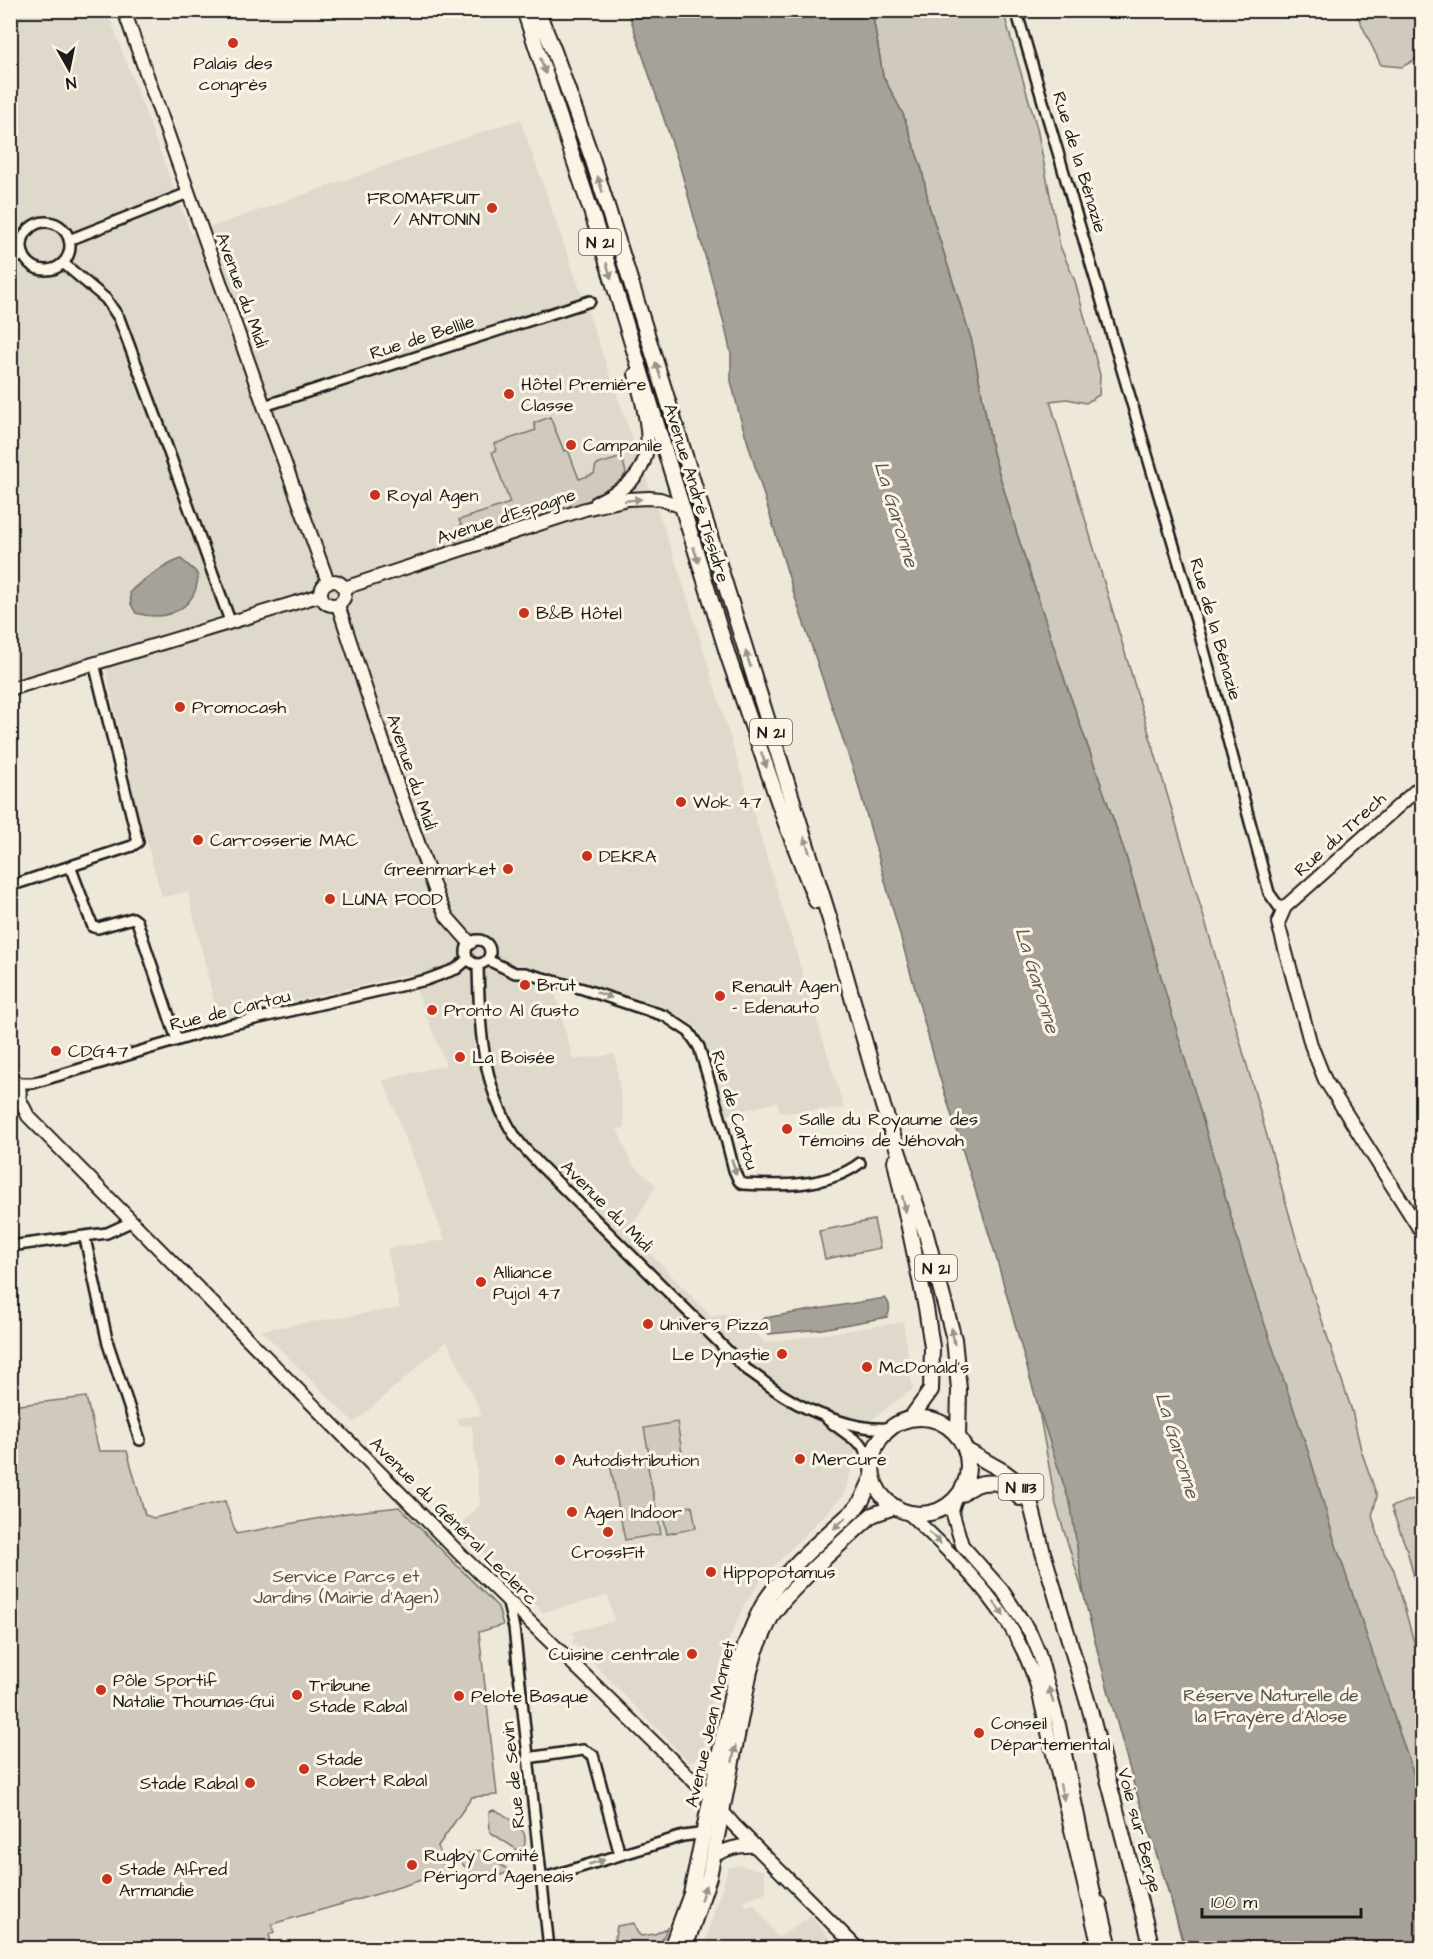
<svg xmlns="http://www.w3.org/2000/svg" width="1433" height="1959" viewBox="0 0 1433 1959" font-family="'Architects Daughter',sans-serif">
	<rect width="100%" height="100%" fill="#eee8d9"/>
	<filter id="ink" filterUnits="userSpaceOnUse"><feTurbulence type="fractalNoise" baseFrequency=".0167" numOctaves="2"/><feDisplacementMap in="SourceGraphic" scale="12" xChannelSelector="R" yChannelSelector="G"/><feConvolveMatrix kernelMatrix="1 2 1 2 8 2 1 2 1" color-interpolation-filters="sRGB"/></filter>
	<g filter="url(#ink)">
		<!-- built -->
		<path fill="#ded9cb" d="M11 11H107L191 234 520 119 680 574 844 1108 781 1113 777 1102 726 1115 708 1051 700 1031 684 1018 661 1007 550 973 573 1060 615 1054 625 1128 617 1129 632 1164 656 1185 629 1232 711 1316 735 1314 765 1343 903 1322 913 1389 871 1420 856 1452 845 1494 765 1575 744 1605 727 1645 717 1678 703 1756 689 1762 572 1641 576 1637 572 1632 614 1621 608 1596 543 1612 458 1527 480 1505 472 1426 459 1425 457 1418 482 1415 447 1341 354 1423 261 1330 400 1308 387 1248 445 1240 383 1080 446 1065 410 974 218 1019 188 892 162 897 137 808 102 653 11 682Z
			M739 1865 763 1871 767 1892 744 1900 746 1907 754 1904 778 1938 811 1915 837 1948H703L728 1868Z"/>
		<!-- green -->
		<path fill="#cfcabd" stroke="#76736c" stroke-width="1.5" d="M872 11H1003L1037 128 1060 246 1075 281 1100 375 1099 395 1086 403 1067 399 1050 401 1227 995 1303 1263 1352 1411 1361 1450 1377 1496 1372 1516 1384 1553 1394 1570 1422 1671V1948H1184L1174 1910 1137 1791 1093 1625 1056 1505 1038 1406 1140 903 1125 853 1066 684 1017 534 993 453 972 342 929 206 922 170 903 114 883 76Z
			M1353 11H1422V63L1416 59 1402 67 1381 65 1356 13Z
			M550 417 564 451 568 450 579 479 594 474 596 465 622 457 626 473 617 486 590 500 569 509 460 545 455 541 453 533 463 529 459 520 510 503 492 452 496 450 494 444 536 430 534 423Z
			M874 1220 880 1248 825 1259 819 1231Z
			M86 1397 99 1451H127L145 1515 154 1518 225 1501 236 1534 347 1513 399 1507 498 1607 503 1625 479 1632 497 1795 472 1797 438 1846 446 1872 384 1892 272 1924 274 1932 269 1934 272 1948H11V1406Z
			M677 1422 683 1459 651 1465 644 1428Z
			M646 1457 661 1534 625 1540 610 1464Z
			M1422 1496V1608L1407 1550 1391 1507Z
			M692 1506 696 1528 667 1534 662 1512Z
			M493 1810C500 1811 504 1815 510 1819 524 1830 529 1835 522 1853L490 1832 489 1812Z
			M479 1850 510 1871C492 1881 472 1878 459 1860L460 1856Z
			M634 1923 637 1932 641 1936 655 1934 667 1928 659 1948H589L614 1942 617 1926Z"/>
		<!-- water -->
		<path fill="#a7a299" stroke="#6f6c67" stroke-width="1.5" d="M628 11H872L883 76 903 114 922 170 929 206 972 342 993 453 1017 534 1066 684 1125 853 1248 1275 1310 1457 1334 1539 1422 1799V1948H1185L1166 1883 1134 1785 1098 1653 1085 1601 1071 1507 1038 1406 994 1250 939 1075 858 784 794 594 740 417 731 381V354L724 323 680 167Z
			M181 559 195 571 198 576C196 610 165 622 136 613L131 604 130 592C140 581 167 564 181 559Z
			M885 1298C890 1303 891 1311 887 1317L822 1329 769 1334 763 1331 760 1322 764 1318Z"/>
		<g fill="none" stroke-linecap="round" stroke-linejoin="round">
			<!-- street casing -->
			<g stroke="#1c1c1c" stroke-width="14">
				<path id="street" d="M1016 10 1197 624 1269 893 1282 911
					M22 246a24 24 0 1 1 48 0a24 24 0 1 1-48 0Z
					M69 240 188 193
					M10 260 24 255
					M63 263 106 299 119 318 158 422 230 621
					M264 406 590 301
					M70 866 93 927 98 928 133 918 137 921 177 1040
					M19 883 132 846 138 842 94 663
					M466 952a12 12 0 1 1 24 0a12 12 0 1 1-24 0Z
					M488 960 515 973H525L583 989 665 1016 689 1032 699 1047 723 1127 734 1170 739 1181 743 1184C780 1186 829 1187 860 1163
					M478 965C479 1022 481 1086 515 1136 521 1146 531 1155 539 1164L746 1369C759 1377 771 1388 784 1396 811 1413 857 1431 888 1428
					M17 1083H33L229 1025 426 980 456 969 468 959
					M85 1238 108 1344 140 1440
					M10 1246 107 1233 131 1222
					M828 1420 862 1445 873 1465
					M507 1600 514 1628 549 1948
					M527 1758 583 1750 593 1755 620 1855
					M541 1879 683 1836 707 1833"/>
			</g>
			<!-- secondary casing -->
			<g stroke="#1c1c1c" stroke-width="16">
				<path id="secondary" d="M126 16 264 406 328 582
					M597 502C609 496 622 490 632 480 660 452 643 407 635 374
					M321 593a12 12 0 1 1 24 0a12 12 0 1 1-24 0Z
					M344 588 585 509 628 499 649 498 660 499 680 506
					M338 605 396 781 438 898 447 917 470 943
					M10 689 321 595
					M1422 785 1285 907 1278 923 1311 1045 1325 1080 1422 1233
					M10 1078C23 1085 23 1100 10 1107
					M19 1098 28 1116 460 1554 710 1797 734 1825 857 1948
					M955 1501 952 1511 962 1545 1002 1590 1031 1634 1039 1653 1059 1725 1098 1912
					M907 1512C922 1525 936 1539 950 1553 991 1595 1019 1630 1037 1686L1099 1948
					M713 1856C727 1849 738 1845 754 1846
					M1100 1903 1111 1948"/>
			</g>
			<!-- primary casing -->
			<g stroke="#1c1c1c" stroke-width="18">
				<path id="primary" d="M524 10 595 223 729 659 786 824 816 901
					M537 10 554 51 593 161 830 920 883 1106 926 1234 954 1339 959 1389 958 1436
					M895 1161 926 1308 932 1347 931 1390 911 1418
					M872 1466a48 48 0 1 1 96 0a48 48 0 1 1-96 0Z
					M966 1450 1003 1471 1019 1483 1026 1493 1031 1505 1042 1549 1090 1710 1152 1948
					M962 1494C978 1478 1007 1478 1020 1498
					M671 1948 691 1894 737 1668C745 1646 752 1624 764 1603 785 1569 826 1536 855 1509L862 1500 873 1476
					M685 1948 709 1877 750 1671 756 1650 772 1615 784 1599 817 1565 872 1515 894 1507"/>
			</g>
			<!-- street -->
			<use href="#street" stroke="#fcf5e5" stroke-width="9"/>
			<!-- secondary -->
			<use href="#secondary" stroke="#fcf5e5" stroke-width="12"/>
			<!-- primary -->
			<use href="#primary" stroke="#fcf5e5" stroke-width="14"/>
		</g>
		<!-- one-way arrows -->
		<defs><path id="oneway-solid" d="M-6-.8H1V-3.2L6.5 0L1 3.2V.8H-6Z" transform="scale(1.5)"/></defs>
		<g fill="#97938b">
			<use href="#oneway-solid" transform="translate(543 66) rotate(71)"/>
			<use href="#oneway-solid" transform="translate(600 184) rotate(-107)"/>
			<use href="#oneway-solid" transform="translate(609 271) rotate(73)"/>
			<use href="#oneway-solid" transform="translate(658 370) rotate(-108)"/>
			<use href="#oneway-solid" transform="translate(633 500) rotate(-6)"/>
			<use href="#oneway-solid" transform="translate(696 555) rotate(72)"/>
			<use href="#oneway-solid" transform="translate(748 659) rotate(-107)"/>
			<use href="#oneway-solid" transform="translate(764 760) rotate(71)"/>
			<use href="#oneway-solid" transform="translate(807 845) rotate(-108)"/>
			<use href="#oneway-solid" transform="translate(604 995) rotate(19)"/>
			<use href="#oneway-solid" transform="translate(734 1167) rotate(73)"/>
			<use href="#oneway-solid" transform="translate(904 1204) rotate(78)"/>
			<use href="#oneway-solid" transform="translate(953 1336) rotate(-100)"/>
			<use href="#oneway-solid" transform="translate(840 1523) rotate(137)"/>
			<use href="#oneway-solid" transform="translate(935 1538) rotate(46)"/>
			<use href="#oneway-solid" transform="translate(999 1609) rotate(54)"/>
			<use href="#oneway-solid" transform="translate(1051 1695) rotate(-106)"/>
			<use href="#oneway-solid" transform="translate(734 1754) rotate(-79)"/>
			<use href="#oneway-solid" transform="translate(1062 1792) rotate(76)"/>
			<use href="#oneway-solid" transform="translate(597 1862) rotate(-16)"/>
			<use href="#oneway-solid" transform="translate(703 1893) rotate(-71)"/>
		</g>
	</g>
	<!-- markers -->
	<g fill="#c8321e" stroke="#fcf5e5" stroke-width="2">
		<circle cx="233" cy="43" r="6"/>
		<circle cx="492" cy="208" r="6"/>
		<circle cx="509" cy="394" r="6"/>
		<circle cx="571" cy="445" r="6"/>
		<circle cx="375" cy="495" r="6"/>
		<circle cx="524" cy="613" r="6"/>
		<circle cx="180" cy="707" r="6"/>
		<circle cx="681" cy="802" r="6"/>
		<circle cx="198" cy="840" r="6"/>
		<circle cx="587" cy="856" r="6"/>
		<circle cx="508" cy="869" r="6"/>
		<circle cx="330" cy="899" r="6"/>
		<circle cx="525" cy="985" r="6"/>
		<circle cx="720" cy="996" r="6"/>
		<circle cx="432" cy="1010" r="6"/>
		<circle cx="56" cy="1051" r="6"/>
		<circle cx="460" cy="1057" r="6"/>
		<circle cx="787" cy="1129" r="6"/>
		<circle cx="481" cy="1282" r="6"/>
		<circle cx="648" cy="1324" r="6"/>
		<circle cx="782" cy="1354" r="6"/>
		<circle cx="867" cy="1367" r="6"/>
		<circle cx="800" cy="1459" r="6"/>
		<circle cx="560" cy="1460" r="6"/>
		<circle cx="572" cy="1512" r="6"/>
		<circle cx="608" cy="1532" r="6"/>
		<circle cx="711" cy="1572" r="6"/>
		<circle cx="692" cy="1654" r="6"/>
		<circle cx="101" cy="1690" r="6"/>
		<circle cx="297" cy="1695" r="6"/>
		<circle cx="459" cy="1696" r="6"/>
		<circle cx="979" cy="1733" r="6"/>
		<circle cx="304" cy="1769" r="6"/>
		<circle cx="250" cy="1783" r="6"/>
		<circle cx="412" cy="1865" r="6"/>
		<circle cx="107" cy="1879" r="6"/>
	</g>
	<g text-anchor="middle" stroke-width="6" stroke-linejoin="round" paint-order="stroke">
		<!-- shield labels -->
		<g fill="#fcf5e5" stroke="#5f5d58" stroke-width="1.5">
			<rect x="579" y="229" width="42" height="26" rx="4.5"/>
			<rect x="750" y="719" width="42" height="26" rx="4.5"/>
			<rect x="915" y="1255" width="42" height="26" rx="4.5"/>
			<rect x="998.5" y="1474" width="45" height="26" rx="4.5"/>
		</g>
		<g font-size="16" font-weight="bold" fill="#1c1c1c">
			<text x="600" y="248">N 21</text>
			<text x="771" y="738">N 21</text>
			<text x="936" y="1274">N 21</text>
			<text x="1021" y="1493">N 1113</text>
		</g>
		<!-- poi labels -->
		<g font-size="18" fill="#1c1c1c" stroke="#fcf5e5" text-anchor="start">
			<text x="233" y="69" text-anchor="middle">Palais des<tspan x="233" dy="21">congrès</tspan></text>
			<text x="480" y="204" text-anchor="end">FROMAFRUIT<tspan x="480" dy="21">/ ANTONIN</tspan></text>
			<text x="521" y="390">Hôtel Première<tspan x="521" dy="21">Classe</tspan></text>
			<text x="583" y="451">Campanile</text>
			<text x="387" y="501">Royal Agen</text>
			<text x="536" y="619">B&amp;B Hôtel</text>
			<text x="192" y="713">Promocash</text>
			<text x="693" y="808">Wok 47</text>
			<text x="210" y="846">Carrosserie MAC</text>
			<text x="599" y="862">DEKRA</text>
			<text x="496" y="875" text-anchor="end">Greenmarket</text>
			<text x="342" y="905">LUNA FOOD</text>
			<text x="537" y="991">Brut</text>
			<text x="732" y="992">Renault Agen<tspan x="732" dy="21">- Edenauto</tspan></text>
			<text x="444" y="1016">Pronto Al Gusto</text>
			<text x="68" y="1057">CDG47</text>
			<text x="472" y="1063">La Boisée</text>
			<text x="799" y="1125">Salle du Royaume des<tspan x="799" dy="21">Témoins de Jéhovah</tspan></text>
			<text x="493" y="1278">Alliance<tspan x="493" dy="21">Pujol 47</tspan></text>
			<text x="660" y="1330">Univers Pizza</text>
			<text x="770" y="1360" text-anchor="end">Le Dynastie</text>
			<text x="879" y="1373">McDonald's</text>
			<text x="812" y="1465">Mercure</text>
			<text x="572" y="1466">Autodistribution</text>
			<text x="584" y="1518">Agen Indoor</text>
			<text x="608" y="1558" text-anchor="middle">CrossFit</text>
			<text x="723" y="1578">Hippopotamus</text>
			<text x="680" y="1660" text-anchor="end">Cuisine centrale</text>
			<text x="113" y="1686">Pôle Sportif<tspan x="113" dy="21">Natalie Thoumas-Gui</tspan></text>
			<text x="309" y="1691">Tribune<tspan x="309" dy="21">Stade Rabal</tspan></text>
			<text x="471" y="1702">Pelote Basque</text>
			<text x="991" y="1729">Conseil<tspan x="991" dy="21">Départemental</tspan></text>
			<text x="316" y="1765">Stade<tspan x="316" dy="21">Robert Rabal</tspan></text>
			<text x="238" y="1789" text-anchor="end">Stade Rabal</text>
			<text x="424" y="1861">Rugby Comité<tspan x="424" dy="21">Périgord Ageneais</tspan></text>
			<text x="119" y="1875">Stade Alfred<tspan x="119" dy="21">Armandie</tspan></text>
		</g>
		<!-- street labels -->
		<g font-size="18" fill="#1c1c1c" stroke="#fcf5e5">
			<text transform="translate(1080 162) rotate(73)" y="6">Rue de la Bénazie</text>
			<text transform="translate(242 290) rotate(70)" y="6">Avenue du Midi</text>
			<text transform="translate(422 337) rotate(-18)" y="6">Rue de Bellile</text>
			<text transform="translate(697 493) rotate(73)" y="6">Avenue André Tissidre</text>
			<text transform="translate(506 516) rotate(-18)" y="6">Avenue d'Espagne</text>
			<text transform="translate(1216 629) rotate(74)" y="6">Rue de la Bénazie</text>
			<text transform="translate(412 772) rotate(71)" y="6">Avenue du Midi</text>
			<text transform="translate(1340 834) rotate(-42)" y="6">Rue du Trech</text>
			<text transform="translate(230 1010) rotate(-14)" y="6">Rue de Cartou</text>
			<text transform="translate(735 1110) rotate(73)" y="6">Rue de Cartou</text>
			<text transform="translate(607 1206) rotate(45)" y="6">Avenue du Midi</text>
			<text transform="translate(454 1521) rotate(45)" y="6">Avenue du Général Leclerc</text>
			<text transform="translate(710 1724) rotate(-77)" y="6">Avenue Jean Monnet</text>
			<text transform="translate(513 1775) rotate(-96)" y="6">Rue de Sevin</text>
			<text transform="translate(1140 1830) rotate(75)" y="6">Voie sur Berge</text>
		</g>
		<!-- park labels -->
		<g font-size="18" fill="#52504c" stroke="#fcf5e5">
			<text x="346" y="1582">Service Parcs et<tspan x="346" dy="21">Jardins (Mairie d'Agen)</tspan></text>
			<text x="1271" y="1701">Réserve Naturelle de<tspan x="1271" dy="21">la Frayère d'Alose</tspan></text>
		</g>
		<!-- water labels -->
		<g font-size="20" font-style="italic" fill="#5b5854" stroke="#fcf5e5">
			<text transform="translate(897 514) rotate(73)" y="7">La Garonne</text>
			<text transform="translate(1038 980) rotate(73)" y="7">La Garonne</text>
			<text transform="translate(1178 1445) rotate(73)" y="7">La Garonne</text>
		</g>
	</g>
	<!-- margin -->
	<rect width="1433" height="1959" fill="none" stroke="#fcf5e5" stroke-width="36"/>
	<rect x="18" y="18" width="1397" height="1923" fill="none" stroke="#1c1c1c" stroke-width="2" filter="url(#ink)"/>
	<!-- north arrow -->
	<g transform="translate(69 69) rotate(171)" stroke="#fcf5e5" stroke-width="4.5" paint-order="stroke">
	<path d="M0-4.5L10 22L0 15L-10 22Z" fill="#1c1c1c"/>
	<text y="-9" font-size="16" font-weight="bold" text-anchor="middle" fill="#1c1c1c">N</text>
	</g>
	<!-- scale -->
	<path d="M1202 1908v9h159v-9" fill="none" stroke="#1c1c1c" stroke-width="3"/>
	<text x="1211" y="1908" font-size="18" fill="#1c1c1c" stroke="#fcf5e5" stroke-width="4.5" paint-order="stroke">100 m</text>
</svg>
